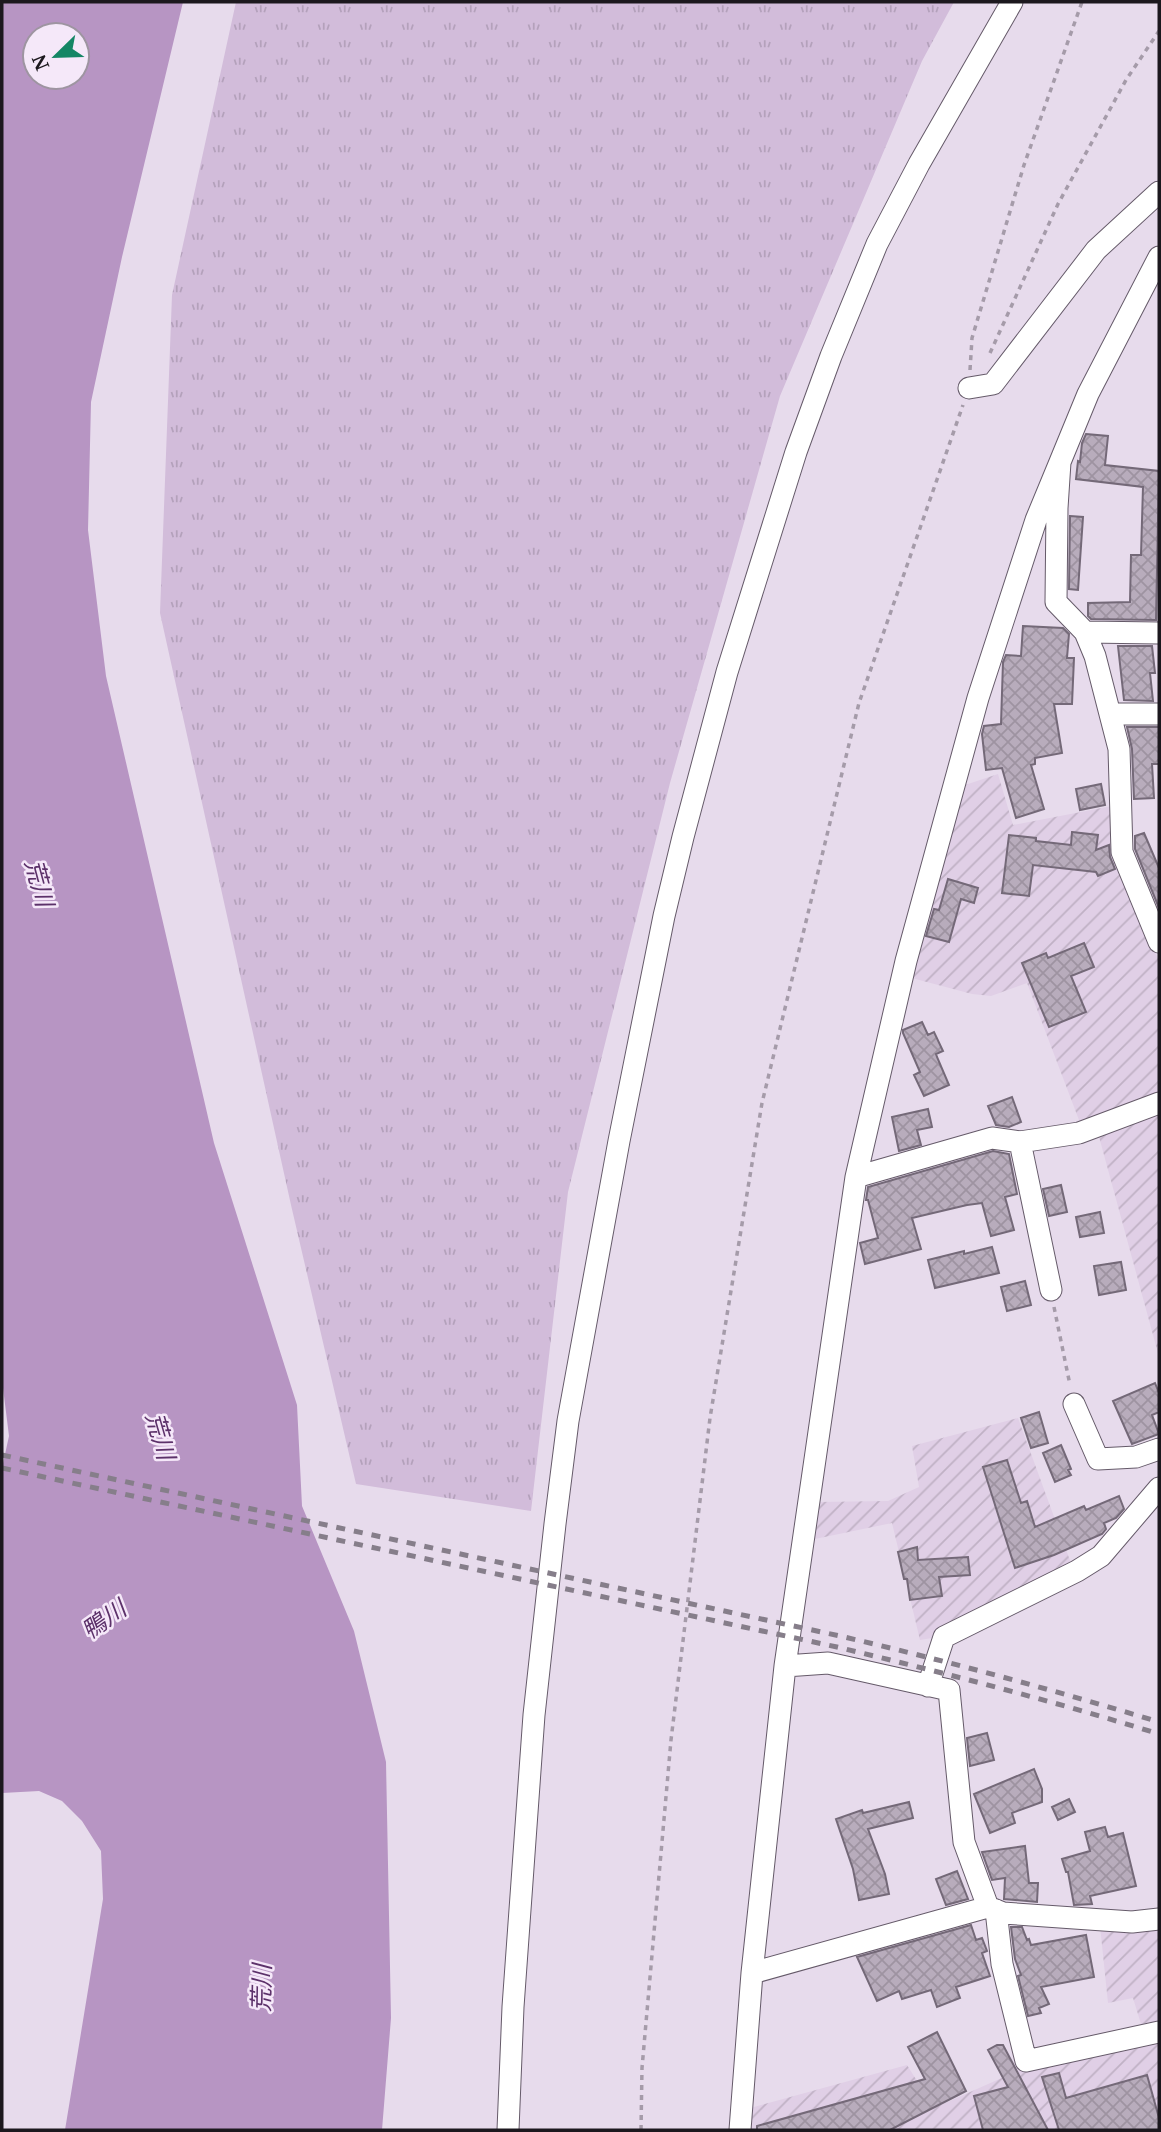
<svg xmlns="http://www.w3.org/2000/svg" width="1161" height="2132" viewBox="0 0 1161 2132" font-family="'Noto Serif','Noto Sans JP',serif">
	<defs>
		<pattern id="industrial-furrows" width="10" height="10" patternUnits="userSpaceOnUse" patternTransform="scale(1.75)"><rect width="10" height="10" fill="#e0cfe6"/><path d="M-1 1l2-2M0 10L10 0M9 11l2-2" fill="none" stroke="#c0b1c5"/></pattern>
		<pattern id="grass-tufts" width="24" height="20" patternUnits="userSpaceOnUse" patternTransform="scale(1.75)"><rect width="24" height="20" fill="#d2bcda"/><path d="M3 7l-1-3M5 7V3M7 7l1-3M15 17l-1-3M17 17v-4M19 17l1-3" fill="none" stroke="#b4a1bb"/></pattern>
		<pattern id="building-cross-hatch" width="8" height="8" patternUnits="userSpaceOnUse" patternTransform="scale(1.75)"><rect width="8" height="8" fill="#b8acbc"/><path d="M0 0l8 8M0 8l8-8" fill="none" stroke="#9e93a1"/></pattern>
	</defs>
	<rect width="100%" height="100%" fill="#e7dbec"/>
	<!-- industrial -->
	<path fill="url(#industrial-furrows)" d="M998 774 1013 825 1112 806 1115 857 1159 961V1097L1082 1128 1027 983 991 996 972 994 908 977 962 786Z
		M1159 1113V1357L1098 1133Z
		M1018 1418 1072 1566 932 1638 920 1640 892 1523 810 1540 816 1502 888 1501 919 1487 912 1446Z
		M1159 1925V2021L1141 2024 1133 1998 1108 2003 1100 1926Z
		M1159 2036V2130H749L750 2108 907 2065 934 2108 1031 2065Z"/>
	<!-- grass -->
	<path fill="url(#grass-tufts)" d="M236 2H954L922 61 780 396 670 783 568 1192 531 1511 356 1484 291 1205 160 613 172 295Z"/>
	<!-- water -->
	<path fill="#b795c3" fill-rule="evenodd" d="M2 2H183L122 257 91 402 88 530 106 676 214 1143 297 1405 302 1506 354 1631 386 1762 391 2018 382 2130H65L103 1899 101 1851 82 1821 62 1801 39 1791 2 1793V1468L9 1436 2 1380ZM35 35H77V77H35Z"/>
	<!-- building -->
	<path fill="url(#building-cross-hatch)" stroke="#746978" stroke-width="2" d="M1086 434 1108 436 1105 465 1159 471 1156 620 1091 619 1088 616V603L1130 602 1131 555H1141L1143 487 1076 479 1078 461 1080 462 1082 443Z
		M1070 516 1083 517 1078 590 1069 589Z
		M1023 626 1063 628 1069 634 1067 658H1074L1072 704H1054L1062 753 1035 758V764L1031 765 1044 809 1016 818 1002 768 986 770 982 734 984 726 1001 724 1003 662 1006 655 1021 656Z
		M1118 646H1152L1155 673H1150L1153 701 1124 700Z
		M1127 727H1159V764H1152L1154 798 1134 799 1132 749Z
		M1101 784 1105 805 1080 810 1076 789Z
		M1072 832 1098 835 1096 850 1109 845 1110 857 1115 869 1098 876 1096 872 1033 865 1029 896 1002 893 1009 835 1036 838V841L1071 845Z
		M1144 833 1159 868V908L1135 849V836Z
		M948 879 978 888 974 903 961 899 949 942 926 936 934 909 939 910Z
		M1084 943 1094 967 1071 976 1086 1012 1049 1027 1022 963 1046 953 1048 958Z
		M922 1022 928 1035 934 1032 943 1051 936 1054 937 1057 949 1085 924 1096 914 1075 920 1072 903 1033V1030Z
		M1012 1097 1021 1122 1009 1127 996 1125 988 1106Z
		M928 1109 932 1127 917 1130 921 1145 899 1151 892 1117Z
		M993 1151 1009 1154 1017 1194 1005 1197 1014 1230 991 1236 982 1203 967 1205 912 1218 921 1249 865 1264 860 1243 878 1238 868 1200H866L868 1187Z
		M1061 1185 1067 1212 1049 1216 1043 1189Z
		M1100 1212 1104 1233 1080 1237 1076 1217Z
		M992 1247 999 1273 935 1288 928 1260 964 1251V1254Z
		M1121 1262 1126 1290 1099 1295 1094 1266Z
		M1025 1281 1031 1305 1007 1311 1001 1287Z
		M1155 1383 1159 1393V1412L1152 1415 1159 1434 1132 1444 1113 1401Z
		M1039 1412 1048 1443 1031 1448 1021 1418Z
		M1061 1445 1071 1469 1068 1470 1071 1475 1055 1482 1043 1453Z
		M1007 1460 1021 1503 1027 1501 1035 1527 1084 1506 1086 1510 1119 1496 1124 1509 1116 1518 1104 1523 1106 1529 1102 1534 1054 1555 1015 1568 983 1467Z
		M917 1547 918 1560 968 1557 970 1575 939 1577 942 1596 910 1600 907 1579H904L898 1552Z
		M987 1733 994 1760 970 1766 967 1738Z
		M1034 1769 1042 1789V1802L1012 1813 1015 1823 990 1833 974 1794Z
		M1069 1799 1075 1812 1058 1820 1052 1807Z
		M909 1802 913 1818 868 1829 885 1874 889 1894 859 1900 853 1869 836 1819 862 1810 863 1813Z
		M1105 1827 1108 1837 1123 1833 1136 1886 1090 1896 1092 1904 1074 1905 1068 1872H1066L1062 1859 1090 1851 1085 1832Z
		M1025 1846 1029 1883H1038L1037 1902 1004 1899 1005 1878 992 1880 982 1852Z
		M957 1871 968 1899 946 1905 936 1879Z
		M971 1925 976 1940 982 1938 987 1951 982 1953 990 1976 956 1987 960 1998 937 2007 931 1990 902 1999 899 1991 877 2001 857 1957Z
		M1011 1927H1022L1027 1940 1029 1939 1031 1945 1086 1935 1094 1977 1041 1987 1049 2004 1039 2008 1041 2013 1028 2016 1018 1976 1021 1975 1015 1959Z
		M937 2032 966 2091 890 2130H757V2126L925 2079 908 2047Z
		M997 2045H1003L1048 2130H983L974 2096 1008 2087 988 2050Z
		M1059 2073 1066 2098 1147 2075 1159 2118V2130H1059L1042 2077Z"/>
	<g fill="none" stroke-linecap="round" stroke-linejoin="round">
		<!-- minor casing -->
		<g stroke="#655a69" stroke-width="23">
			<path id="minor" d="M1159 257 1088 394 1060 462 1057 508 1056 602 1085 632 1095 656 1119 749 1122 852 1159 942
				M969 388 993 384 1096 250 1159 192
				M1085 632 1159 633
				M1111 714H1159
				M1020 1142 1051 1290
				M856 1177 992 1138 1020 1142 1079 1133 1159 1103
				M1074 1404 1098 1459 1136 1457 1159 1449
				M785 1666 828 1663 949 1690 964 1842 988 1907
				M928 1686 944 1637 1077 1571 1101 1556 1159 1488
				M996 1910 1002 1964 1026 2061 1159 2032
				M752 1973 988 1907 1003 1913 1132 1922 1159 1919
				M508 2130 513 2007 534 1715 555 1524 568 1421 619 1141 664 916 683 837 727 672 796 452 831 356 877 244 919 164 1012 2
				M740 2130 752 1973 785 1666 856 1177 906 961 978 698 1036 520 1060 462"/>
		</g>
		<!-- path -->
		<path stroke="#a59ba9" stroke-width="3.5" stroke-dasharray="5 5" stroke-linecap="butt" d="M990 353 1058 204 1126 80 1159 31
			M970 370 972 338 1024 165 1082 2
			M1054 1307 1070 1385
			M641 2130 642 2068 671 1740 710 1418 762 1103 859 703 963 405"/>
		<!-- minor -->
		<use href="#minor" stroke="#fff" stroke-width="21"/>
		<!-- rail -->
		<path stroke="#867e8a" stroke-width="5" stroke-dasharray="9 9" stroke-linecap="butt" d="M2 1455 840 1636C947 1661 1054 1690 1159 1722
			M2 1468 837 1647C945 1673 1053 1701 1159 1734"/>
	</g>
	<g text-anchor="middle" stroke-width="5" stroke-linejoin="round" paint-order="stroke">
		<!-- water labels -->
		<g font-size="24" font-style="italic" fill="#5c316a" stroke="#f5e8f9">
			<text transform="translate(39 883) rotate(75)" y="8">荒川</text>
			<text transform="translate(160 1436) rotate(74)" y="8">荒川</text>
			<text transform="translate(104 1620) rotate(-35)" y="8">鴨川</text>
			<text transform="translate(262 1988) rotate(-89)" y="8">荒川</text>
		</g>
	</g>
	<!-- border -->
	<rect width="1161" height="2132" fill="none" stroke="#1c181e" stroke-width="7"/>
	<!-- north arrow -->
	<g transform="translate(56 56) rotate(247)"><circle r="33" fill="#f5e8f9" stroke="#9e95a1" stroke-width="2"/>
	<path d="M0-5L12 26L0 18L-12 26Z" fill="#148665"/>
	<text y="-10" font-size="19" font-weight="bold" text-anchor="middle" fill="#1c181e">N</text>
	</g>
</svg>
